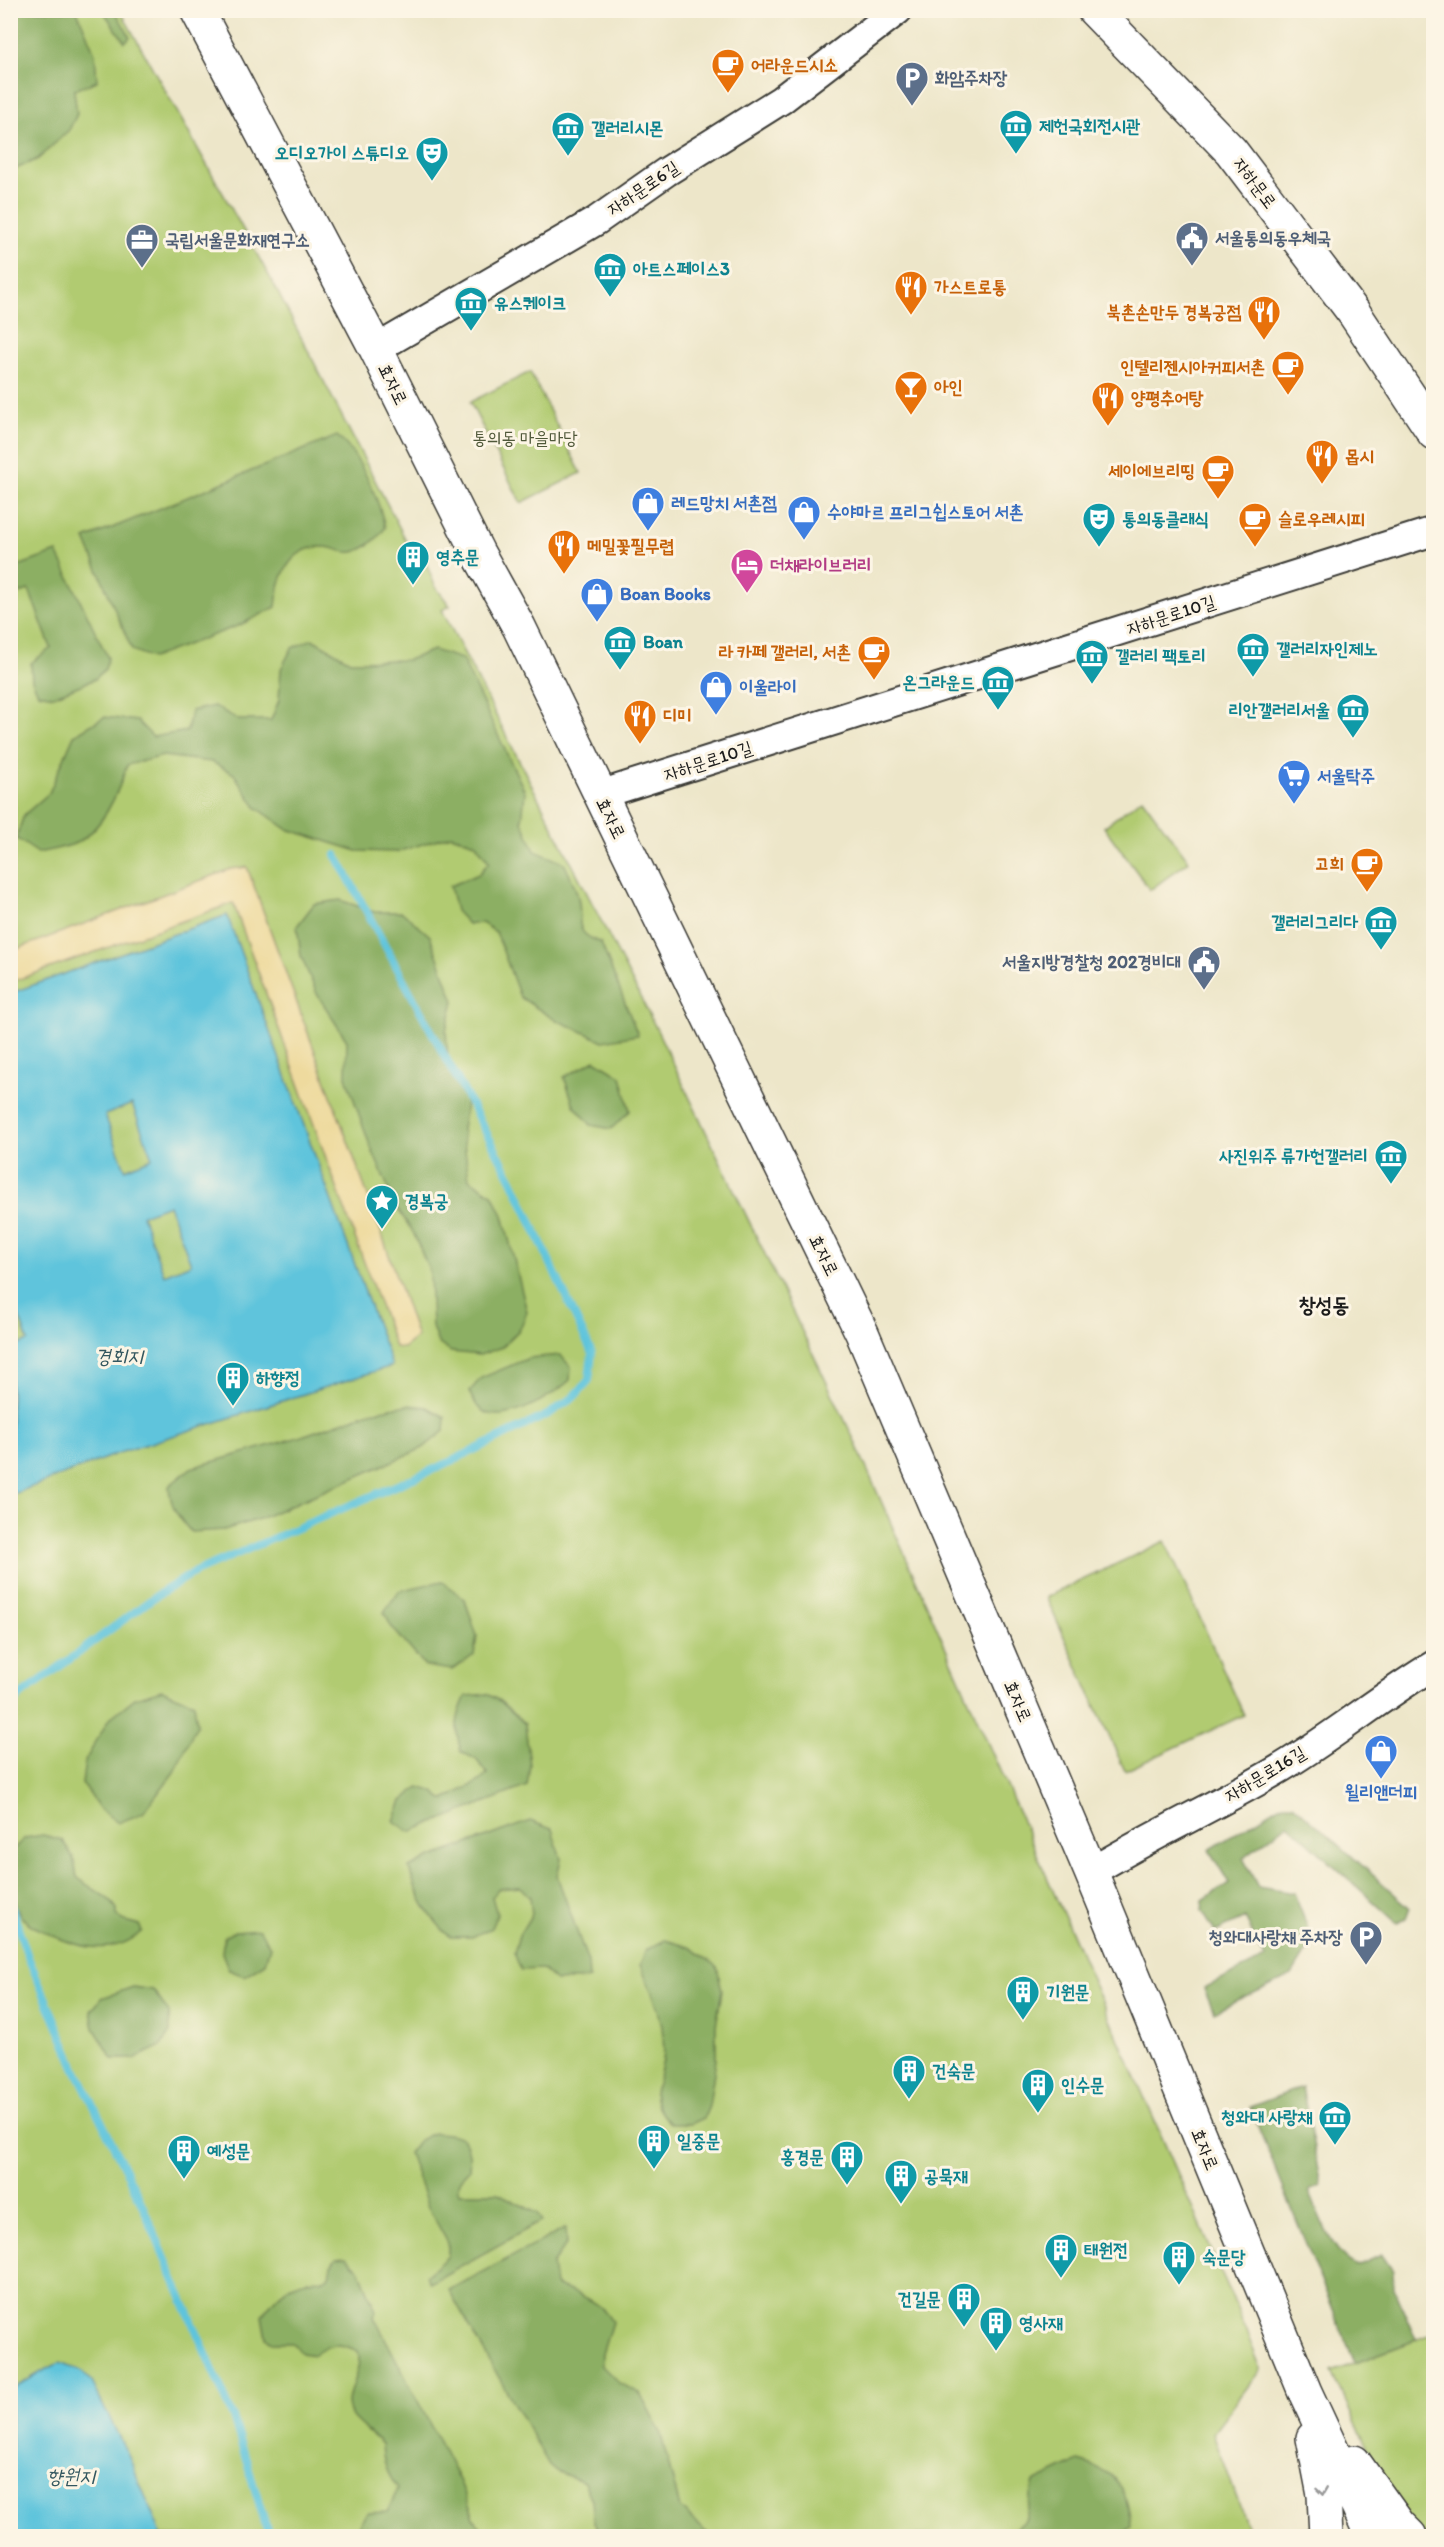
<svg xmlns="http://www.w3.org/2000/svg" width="1444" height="2547" viewBox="0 0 1444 2547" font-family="Itim,'Poor Story',sans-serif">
	<rect width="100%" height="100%" fill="#fcf5e5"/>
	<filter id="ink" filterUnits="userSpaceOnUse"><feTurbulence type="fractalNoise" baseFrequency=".0167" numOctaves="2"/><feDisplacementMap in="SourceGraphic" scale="12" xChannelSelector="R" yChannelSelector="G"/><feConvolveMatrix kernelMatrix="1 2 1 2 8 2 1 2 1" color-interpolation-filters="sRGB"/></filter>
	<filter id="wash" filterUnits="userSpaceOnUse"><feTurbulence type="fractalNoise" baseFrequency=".008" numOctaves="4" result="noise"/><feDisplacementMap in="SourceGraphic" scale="24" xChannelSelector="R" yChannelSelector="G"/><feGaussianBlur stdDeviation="1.35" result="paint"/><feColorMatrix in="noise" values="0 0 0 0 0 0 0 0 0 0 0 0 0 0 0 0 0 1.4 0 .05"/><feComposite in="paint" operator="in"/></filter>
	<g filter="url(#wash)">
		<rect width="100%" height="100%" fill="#ede6c9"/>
		<!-- green -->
		<path fill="#b1cb71" stroke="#667446" stroke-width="1.5" d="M120 10 272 281 411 550 419 545 435 586 450 606 442 610 656 1028 851 1433 1231 2294 1261 2369 1213 2433 1250 2534 1247 2536H11L10 11Z
			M530 372 581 473 521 503 470 402Z
			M1142 798 1189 861 1150 890 1104 827Z
			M1165 1541 1244 1715 1125 1771 1046 1597Z
			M1433 2333V2536H1424L1403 2515 1364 2441 1332 2372Z"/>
		<!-- forest -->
		<path fill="#8caf63" stroke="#546640" stroke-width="1.5" d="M11 10 77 11 95 54 97 81 74 90 77 114 69 130 38 159 11 171Z
			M103 11H115L130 37 125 42Z
			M337 436C360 455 379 499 385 528 377 539 367 549 353 552 344 554 334 547 325 547 290 545 278 577 276 607L240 625 152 658 132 650 85 539Z
			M57 552 108 658 105 669 95 679 54 696 38 693 32 680 31 663 51 648 29 590 11 596 10 569Z
			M312 639 350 661 408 660 433 650 462 659 525 792 522 821 535 851 564 863C569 874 576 886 578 898 584 922 570 931 601 943L638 1035 603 1041 552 1018 520 997 496 932 482 923 468 924 456 911 450 886 479 874 489 862 475 843 451 835 397 852 357 851 287 829 256 807 234 774 212 762 163 756 127 765C119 791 102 832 74 844 63 848 50 850 38 853L16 838 24 815 49 793 74 735 104 717 137 721 153 737 187 731 191 711 214 706 239 720H271L279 700 281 669 292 648Z
			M340 900 374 912H402L430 936 454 1001 446 1031 448 1057 467 1096 462 1129 469 1179 492 1194 503 1215 527 1312 520 1329 502 1347 480 1355 451 1352 438 1343 432 1327 430 1272 413 1232 397 1208 369 1143 346 1077 347 1041 317 994 301 956 297 926 314 904Z
			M595 1060 621 1076 630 1111 611 1129 591 1125 574 1105 564 1077Z
			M560 1355 571 1367 570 1380C553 1396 501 1429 479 1408 475 1404 472 1397 469 1392L481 1378 529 1358Z
			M407 1405 427 1407 445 1417 444 1431 423 1448 259 1519 224 1530 191 1532C178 1517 170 1506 169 1486L191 1468 299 1437 370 1412Z
			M442 1581 465 1600 477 1636 474 1655 452 1670 425 1666 391 1626 384 1612 399 1591Z
			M162 1690 194 1703 197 1725 174 1772 143 1813 118 1823 100 1809 82 1783 85 1761 109 1719 135 1698Z
			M487 1694 500 1701 525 1724 530 1765 527 1786 410 1832 394 1821 402 1801 419 1787 434 1792 444 1800 480 1781 487 1774 476 1759 461 1752C455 1729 455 1718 466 1696Z
			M1283 1804H1293L1410 1908 1406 1919 1397 1923 1288 1824 1243 1858 1258 1887 1294 1893 1313 1941 1292 1975 1214 2012 1204 1988 1265 1958 1245 1918 1215 1932 1202 1911 1203 1900 1229 1883 1209 1850Z
			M530 1821 552 1829 561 1859 557 1876 588 1962 589 1979 556 1981 542 1969 521 1970 514 1953 519 1935 532 1914 530 1897 520 1887 499 1889 492 1897 497 1914 491 1928 472 1937H450C429 1917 417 1897 409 1868L429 1858Z
			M43 1835 62 1840 73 1857 77 1877C90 1889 107 1894 117 1909V1915L122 1920 139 1925 142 1931C115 1957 78 1948 47 1933 38 1929 25 1923 20 1915 8 1896 10 1872 11 1851L25 1838Z
			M259 1929 270 1946 265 1963 244 1976 229 1970 222 1953 224 1937 235 1931Z
			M665 1940 689 1947 717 1966 722 1991 716 2025V2059L709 2106 704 2118 691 2124H670C645 2096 657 2092 663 2060 665 2050 663 2037 662 2027 658 2004 649 1985 640 1965L646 1950Z
			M133 1987 153 1990 169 2013 170 2032 161 2046 134 2059H113L94 2028 91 2011 102 1998Z
			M1302 2087 1321 2185 1309 2191C1320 2216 1331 2254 1357 2266L1382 2255 1393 2271 1394 2289 1416 2340 1355 2363 1250 2107Z
			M433 2133C462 2133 472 2139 469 2170 462 2177 455 2182 459 2193H498L537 2213 542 2221 430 2283 426 2276 448 2256V2243L428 2207 409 2153 419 2140Z
			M566 2228 567 2243 552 2264 555 2285C574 2293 604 2301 612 2322L602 2354V2366L619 2383 640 2393 660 2431 680 2508 711 2536H601L594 2523 592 2500 584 2482 556 2471 549 2465 449 2290Z
			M346 2257 359 2269 376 2311 374 2317 460 2482 474 2517 484 2536H355L360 2522 367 2513 387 2512 398 2489C387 2474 383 2463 382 2444 375 2436 355 2423 351 2415 340 2396 364 2373 358 2351 338 2343 331 2342 314 2355L302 2353 292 2343H274L266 2338 262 2316C276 2294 296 2275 324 2280L329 2276 331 2265 336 2258Z
			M1078 2461C1117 2471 1127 2487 1131 2526L1121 2536H1006L1025 2521 1034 2482Z"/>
		<!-- sand -->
		<path fill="#eeda9e" stroke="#857b5d" stroke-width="1.5" d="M247 867 379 1226 417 1337 403 1348 395 1347 233 903 11 982V951L231 869Z"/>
		<!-- water -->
		<path fill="#5ec4dc" stroke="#3d707c" stroke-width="1.5" fill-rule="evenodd" d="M227 915 392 1366 119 1453 11 1495V1348L28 1341 11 1294V993ZM132 1104 152 1158 125 1169 105 1115ZM169 1205 191 1264 164 1275 142 1215Z
			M60 2363 82 2372 92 2382 128 2455 162 2536H11V2390L48 2368Z"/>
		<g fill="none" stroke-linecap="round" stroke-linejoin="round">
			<!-- stream -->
			<path stroke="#5ec4dc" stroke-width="8" d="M10 1707 21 1695 156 1596 195 1572 439 1467 549 1414 574 1397 589 1380 592 1353 512 1180 336 855
				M10 1903 28 1957 75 2067 141 2202 233 2417 269 2536"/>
		</g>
	</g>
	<g filter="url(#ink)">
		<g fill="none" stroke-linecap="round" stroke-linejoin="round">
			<!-- street casing -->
			<g stroke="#3b3a36" stroke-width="32">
				<path id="street" d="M376 349 596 221 666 172 781 100 898 10
					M599 795 1434 531
					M1091 1872C1150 1836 1214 1807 1274 1772 1329 1740 1379 1698 1434 1665"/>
			</g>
			<!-- secondary casing -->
			<g stroke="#3b3a36" stroke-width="36">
				<path id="secondary" d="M197 10 376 349 478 553 519 627 862 1333 1091 1872 1305 2392 1372 2536
					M1313 2438 1324 2495 1326 2536
					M1354 2462 1399 2525 1410 2536"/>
			</g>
			<!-- primary casing -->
			<g stroke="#3b3a36" stroke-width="36">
				<path id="primary" d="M1094 10 1231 151 1354 313 1434 433"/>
			</g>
			<!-- street -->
			<use href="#street" stroke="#fff" stroke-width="28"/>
			<!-- secondary -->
			<use href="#secondary" stroke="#fff" stroke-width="33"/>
			<!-- primary -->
			<use href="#primary" stroke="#fff" stroke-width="33"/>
		</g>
		<!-- one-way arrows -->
		<defs><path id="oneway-chevron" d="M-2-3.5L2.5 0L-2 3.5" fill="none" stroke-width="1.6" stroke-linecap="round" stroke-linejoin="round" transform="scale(1.5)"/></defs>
		<use stroke="#999" href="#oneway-chevron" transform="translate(1322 2491) rotate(82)"/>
	</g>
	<!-- icons -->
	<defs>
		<g id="cafe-pin" transform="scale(1.725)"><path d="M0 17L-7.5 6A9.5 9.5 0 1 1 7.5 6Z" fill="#e8710a" stroke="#fcf5e5"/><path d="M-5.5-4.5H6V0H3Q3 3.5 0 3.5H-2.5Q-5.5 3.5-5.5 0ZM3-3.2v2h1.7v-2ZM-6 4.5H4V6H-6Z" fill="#fff"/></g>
		<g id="parking-pin" transform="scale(1.725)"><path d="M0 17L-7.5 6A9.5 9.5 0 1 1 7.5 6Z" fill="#5c6f8a" stroke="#fcf5e5"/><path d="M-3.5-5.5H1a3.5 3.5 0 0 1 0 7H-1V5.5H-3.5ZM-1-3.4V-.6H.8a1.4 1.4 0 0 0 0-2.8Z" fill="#fff"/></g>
		<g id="museum-pin" transform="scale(1.725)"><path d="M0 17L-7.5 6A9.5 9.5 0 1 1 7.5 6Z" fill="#0f9aa8" stroke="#fcf5e5"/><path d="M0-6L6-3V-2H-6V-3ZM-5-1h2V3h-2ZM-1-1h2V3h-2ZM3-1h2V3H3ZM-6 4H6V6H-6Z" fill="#fff"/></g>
		<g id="theatre-pin" transform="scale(1.725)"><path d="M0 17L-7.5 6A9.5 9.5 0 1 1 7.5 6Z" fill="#0f9aa8" stroke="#fcf5e5"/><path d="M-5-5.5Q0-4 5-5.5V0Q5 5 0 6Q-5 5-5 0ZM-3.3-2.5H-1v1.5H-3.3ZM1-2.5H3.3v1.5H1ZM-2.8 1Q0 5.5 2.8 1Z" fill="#fff"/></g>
		<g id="civic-pin" transform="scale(1.725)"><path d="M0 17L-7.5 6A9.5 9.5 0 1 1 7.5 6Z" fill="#5c6f8a" stroke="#fcf5e5"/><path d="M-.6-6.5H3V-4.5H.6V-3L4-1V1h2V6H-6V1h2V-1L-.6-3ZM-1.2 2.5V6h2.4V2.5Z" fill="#fff"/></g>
		<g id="office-pin" transform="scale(1.725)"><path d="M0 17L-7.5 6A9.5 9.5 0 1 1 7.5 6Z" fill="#5c6f8a" stroke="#fcf5e5"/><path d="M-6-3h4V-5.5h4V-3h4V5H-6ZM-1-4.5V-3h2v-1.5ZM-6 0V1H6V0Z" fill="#fff"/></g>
		<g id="restaurant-pin" transform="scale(1.725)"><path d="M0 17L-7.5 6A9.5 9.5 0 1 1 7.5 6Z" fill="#e8710a" stroke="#fcf5e5"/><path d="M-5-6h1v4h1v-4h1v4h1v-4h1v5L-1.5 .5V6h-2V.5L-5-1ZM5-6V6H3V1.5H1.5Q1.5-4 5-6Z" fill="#fff"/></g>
		<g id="bar-pin" transform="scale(1.725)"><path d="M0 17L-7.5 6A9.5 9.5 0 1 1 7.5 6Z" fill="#e8710a" stroke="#fcf5e5"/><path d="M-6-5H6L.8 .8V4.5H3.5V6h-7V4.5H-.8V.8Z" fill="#fff"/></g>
		<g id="shop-pin" transform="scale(1.725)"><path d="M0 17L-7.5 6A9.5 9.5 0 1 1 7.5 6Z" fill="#3f7fe0" stroke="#fcf5e5"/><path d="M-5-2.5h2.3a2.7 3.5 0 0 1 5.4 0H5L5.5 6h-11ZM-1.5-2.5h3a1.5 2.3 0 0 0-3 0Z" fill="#fff"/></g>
		<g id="building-pin" transform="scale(1.725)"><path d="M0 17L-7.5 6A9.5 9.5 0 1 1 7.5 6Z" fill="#0f9aa8" stroke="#fcf5e5"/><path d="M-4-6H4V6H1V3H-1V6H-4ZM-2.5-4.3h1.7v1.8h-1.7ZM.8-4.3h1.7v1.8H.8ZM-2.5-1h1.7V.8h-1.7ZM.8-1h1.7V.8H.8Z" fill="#fff"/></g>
		<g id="hotel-pin" transform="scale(1.725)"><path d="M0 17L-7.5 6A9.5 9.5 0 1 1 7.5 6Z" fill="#d1479c" stroke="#fcf5e5"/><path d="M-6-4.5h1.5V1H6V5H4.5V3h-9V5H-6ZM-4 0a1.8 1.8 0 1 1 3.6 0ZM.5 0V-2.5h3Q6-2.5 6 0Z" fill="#fff"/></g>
		<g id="supermarket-pin" transform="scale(1.725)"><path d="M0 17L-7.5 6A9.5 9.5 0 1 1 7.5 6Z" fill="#3f7fe0" stroke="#fcf5e5"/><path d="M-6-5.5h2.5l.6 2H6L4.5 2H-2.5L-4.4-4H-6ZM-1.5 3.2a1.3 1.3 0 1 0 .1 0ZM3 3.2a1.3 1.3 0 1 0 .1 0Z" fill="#fff"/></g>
		<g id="sight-pin" transform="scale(1.725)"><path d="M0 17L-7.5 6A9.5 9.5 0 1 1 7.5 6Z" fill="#0f9aa8" stroke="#fcf5e5"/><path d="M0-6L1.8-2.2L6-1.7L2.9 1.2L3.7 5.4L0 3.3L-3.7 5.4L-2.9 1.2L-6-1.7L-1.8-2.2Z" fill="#fff"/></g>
	</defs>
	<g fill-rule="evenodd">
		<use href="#cafe-pin" x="728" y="65"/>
		<use href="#parking-pin" x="912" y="78"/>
		<use href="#museum-pin" x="1016" y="126"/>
		<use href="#museum-pin" x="568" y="128"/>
		<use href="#theatre-pin" x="432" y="153"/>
		<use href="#civic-pin" x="1192" y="238"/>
		<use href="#office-pin" x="142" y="240"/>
		<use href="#museum-pin" x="610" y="269"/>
		<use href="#restaurant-pin" x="911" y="287"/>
		<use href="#museum-pin" x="471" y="303"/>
		<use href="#restaurant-pin" x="1264" y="312"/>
		<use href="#cafe-pin" x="1288" y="367"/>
		<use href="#bar-pin" x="911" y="387"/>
		<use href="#restaurant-pin" x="1108" y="398"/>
		<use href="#restaurant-pin" x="1322" y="456"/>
		<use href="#cafe-pin" x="1218" y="471"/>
		<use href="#shop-pin" x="648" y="503"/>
		<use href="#shop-pin" x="804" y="512"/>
		<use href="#theatre-pin" x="1099" y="519"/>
		<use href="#cafe-pin" x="1255" y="519"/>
		<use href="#restaurant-pin" x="564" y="546"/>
		<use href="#building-pin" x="413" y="557"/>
		<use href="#hotel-pin" x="747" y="565"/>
		<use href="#shop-pin" x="597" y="594"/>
		<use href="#museum-pin" x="620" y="642"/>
		<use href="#museum-pin" x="1253" y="649"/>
		<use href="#cafe-pin" x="874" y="652"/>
		<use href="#museum-pin" x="1092" y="656"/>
		<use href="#museum-pin" x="998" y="682"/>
		<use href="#shop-pin" x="716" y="687"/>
		<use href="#museum-pin" x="1353" y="710"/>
		<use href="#restaurant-pin" x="640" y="716"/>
		<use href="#supermarket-pin" x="1294" y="776"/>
		<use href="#cafe-pin" x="1367" y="864"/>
		<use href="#museum-pin" x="1381" y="922"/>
		<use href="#civic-pin" x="1204" y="962"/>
		<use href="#museum-pin" x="1391" y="1156"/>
		<use href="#sight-pin" x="382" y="1201"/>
		<use href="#building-pin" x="233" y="1378"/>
		<use href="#shop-pin" x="1381" y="1751"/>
		<use href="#parking-pin" x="1366" y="1937"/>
		<use href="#building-pin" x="1023" y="1992"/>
		<use href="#building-pin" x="909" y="2071"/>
		<use href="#building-pin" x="1038" y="2085"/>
		<use href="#museum-pin" x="1335" y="2117"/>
		<use href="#building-pin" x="654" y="2141"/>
		<use href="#building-pin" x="184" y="2151"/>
		<use href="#building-pin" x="847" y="2157"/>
		<use href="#building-pin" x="901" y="2176"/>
		<use href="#building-pin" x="1061" y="2250"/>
		<use href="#building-pin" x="1179" y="2257"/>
		<use href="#building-pin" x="964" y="2299"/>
		<use href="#building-pin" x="996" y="2323"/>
	</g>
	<g text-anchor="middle" stroke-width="6" stroke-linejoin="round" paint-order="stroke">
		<!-- food labels -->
		<g font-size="18" font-weight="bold" fill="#c56008" stroke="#fcf5e5" text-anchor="start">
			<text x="751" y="71">어라운드시소</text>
			<text x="934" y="293">가스트로통</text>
			<text x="1241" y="318" text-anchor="end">북촌손만두 경복궁점</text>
			<text x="1265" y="373" text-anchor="end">인텔리젠시아커피서촌</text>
			<text x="934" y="393">아인</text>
			<text x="1131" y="404">양평추어탕</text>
			<text x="1345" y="462">몹시</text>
			<text x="1195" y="477" text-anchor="end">세이에브리띵</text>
			<text x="1278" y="525">슬로우레시피</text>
			<text x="587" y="552">메밀꽃필무렵</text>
			<text x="851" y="658" text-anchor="end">라 카페 갤러리, 서촌</text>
			<text x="663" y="722">디미</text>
			<text x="1344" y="870" text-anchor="end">고희</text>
		</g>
		<!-- service labels -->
		<g font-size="18" font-weight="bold" fill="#4e5e75" stroke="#fcf5e5" text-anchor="start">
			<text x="935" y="84">화암주차장</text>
			<text x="1215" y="244">서울통의동우체국</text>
			<text x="165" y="246">국립서울문화재연구소</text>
			<text x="1181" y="968" text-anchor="end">서울지방경찰청 202경비대</text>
			<text x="1343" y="1943" text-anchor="end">청와대사랑채 주차장</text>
		</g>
		<!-- culture labels -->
		<g font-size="18" font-weight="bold" fill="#0d838f" stroke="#fcf5e5" text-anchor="start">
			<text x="1039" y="132">제헌국회전시관</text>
			<text x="591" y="134">갤러리시몬</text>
			<text x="409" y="159" text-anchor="end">오디오가이 스튜디오</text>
			<text x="633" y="275">아트스페이스3</text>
			<text x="494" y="309">유스퀘이크</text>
			<text x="1122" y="525">통의동클래식</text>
			<text x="436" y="563">영추문</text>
			<text x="643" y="648">Boan</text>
			<text x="1276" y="655">갤러리자인제노</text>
			<text x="1115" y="662">갤러리 팩토리</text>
			<text x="975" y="688" text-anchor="end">온그라운드</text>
			<text x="1330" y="716" text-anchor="end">리안갤러리서울</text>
			<text x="1358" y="928" text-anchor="end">갤러리그리다</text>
			<text x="1368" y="1162" text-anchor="end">사진위주 류가헌갤러리</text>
			<text x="405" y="1207">경복궁</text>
			<text x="256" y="1384">하향정</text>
			<text x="1046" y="1998">기원문</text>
			<text x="932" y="2077">건숙문</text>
			<text x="1061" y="2091">인수문</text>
			<text x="1312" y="2123" text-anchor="end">청와대 사랑채</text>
			<text x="677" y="2147">일중문</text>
			<text x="207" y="2157">예성문</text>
			<text x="824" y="2163" text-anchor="end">홍경문</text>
			<text x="924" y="2182">공묵재</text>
			<text x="1084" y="2256">태원전</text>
			<text x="1202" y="2263">숙문당</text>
			<text x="941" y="2305" text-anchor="end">건길문</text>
			<text x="1019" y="2329">영사재</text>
		</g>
		<!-- street labels -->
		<g font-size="18" fill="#1c1c1c" stroke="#fcf5e5">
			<text transform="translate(1255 183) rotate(53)" y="6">자하문로</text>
			<text transform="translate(643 188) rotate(-34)" y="6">자하문로6길</text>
			<text transform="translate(393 384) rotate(64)" y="6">효자로</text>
			<text transform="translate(1171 615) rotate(-18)" y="6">자하문로10길</text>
			<text transform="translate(708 761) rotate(-18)" y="6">자하문로10길</text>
			<text transform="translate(611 818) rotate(64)" y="6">효자로</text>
			<text transform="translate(824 1255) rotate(64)" y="6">효자로</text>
			<text transform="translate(1018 1701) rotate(67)" y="6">효자로</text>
			<text transform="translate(1265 1774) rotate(-31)" y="6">자하문로16길</text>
			<text transform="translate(1205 2149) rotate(68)" y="6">효자로</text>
		</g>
		<!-- park labels -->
		<g font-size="18" fill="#50593a" stroke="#fcf5e5">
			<text x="525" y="444">통의동 마을마당</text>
		</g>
		<!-- shop labels -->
		<g font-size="18" font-weight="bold" fill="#366cbe" stroke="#fcf5e5" text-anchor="start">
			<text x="671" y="509">레드망치 서촌점</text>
			<text x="827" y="518">수야마르 프리그쉽스토어 서촌</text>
			<text x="620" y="600">Boan Books</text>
			<text x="739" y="693">이울라이</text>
			<text x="1317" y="782">서울탁주</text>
			<text x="1381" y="1798" text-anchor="middle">윌리앤더피</text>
		</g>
		<!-- hotel labels -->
		<g font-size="18" font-weight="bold" fill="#b23c85" stroke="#fcf5e5" text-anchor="start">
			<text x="770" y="571">더채라이브러리</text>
		</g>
		<!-- water labels -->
		<g font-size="20" font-style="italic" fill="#33575f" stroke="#fcf5e5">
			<text x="119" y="1363">경회지</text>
			<text x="71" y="2483">향원지</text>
		</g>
		<!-- quarter labels -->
		<g font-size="21" font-weight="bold" fill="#1c1c1c" stroke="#fcf5e5">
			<text x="1324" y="1312">창성동</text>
		</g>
	</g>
	<!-- margin -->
	<rect width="1444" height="2547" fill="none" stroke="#fcf5e5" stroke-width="36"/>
</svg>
